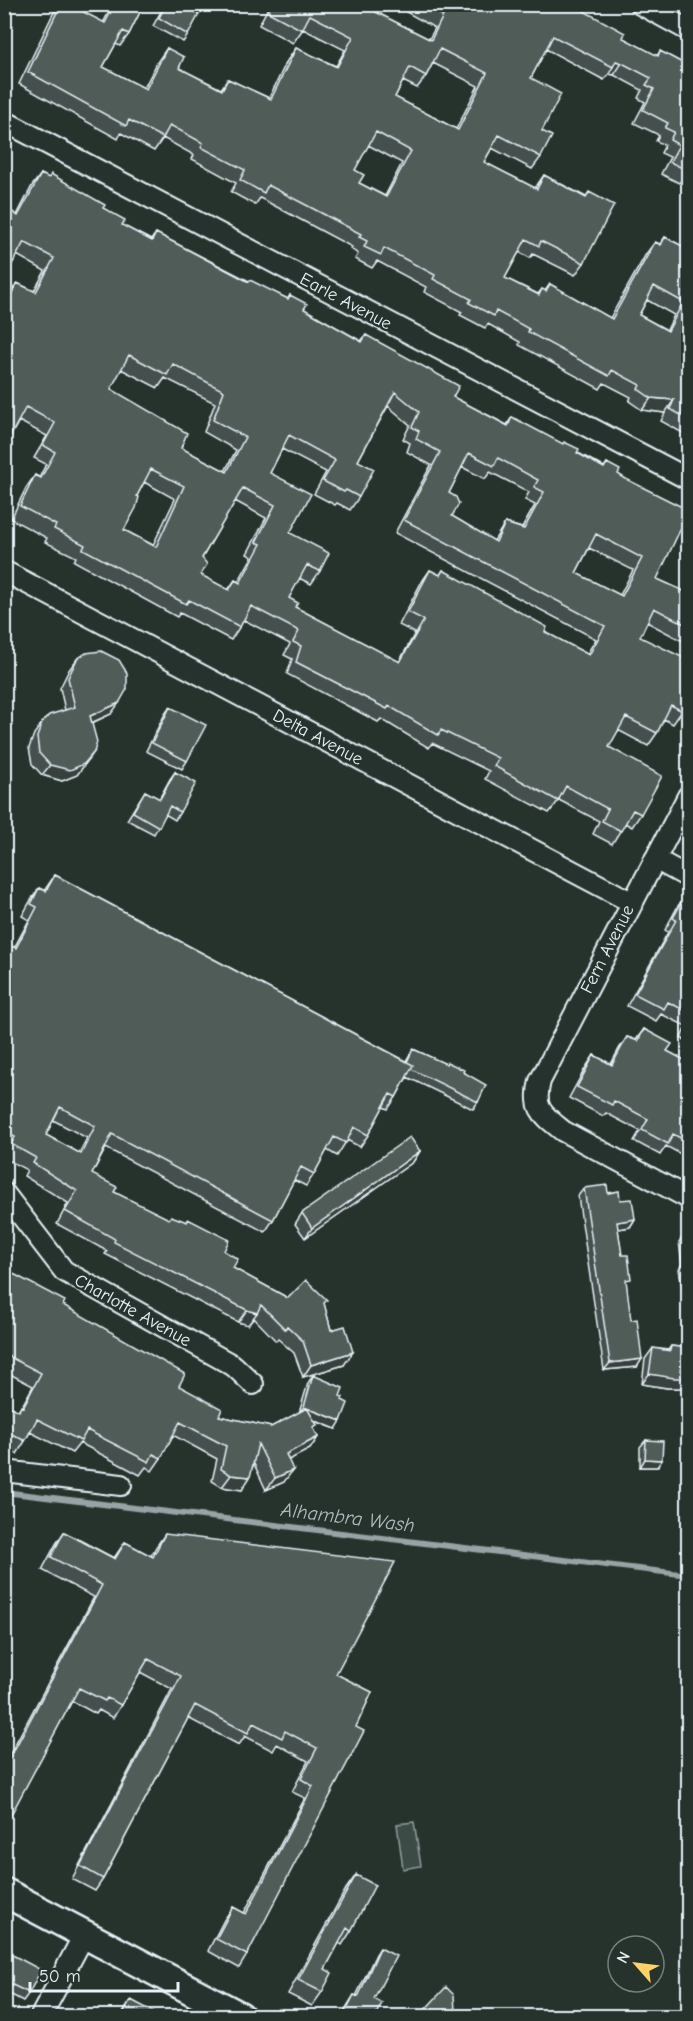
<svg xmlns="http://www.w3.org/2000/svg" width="693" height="2021" viewBox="0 0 693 2021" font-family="'Comic Neue',sans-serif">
	<rect width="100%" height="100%" fill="#26332d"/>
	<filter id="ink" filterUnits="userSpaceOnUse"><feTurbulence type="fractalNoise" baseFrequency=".0167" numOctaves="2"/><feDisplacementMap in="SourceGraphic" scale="12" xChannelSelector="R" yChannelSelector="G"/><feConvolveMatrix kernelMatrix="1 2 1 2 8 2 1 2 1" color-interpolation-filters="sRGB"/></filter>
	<g filter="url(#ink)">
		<!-- green -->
		<path fill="#3e4b47" stroke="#939ea0" stroke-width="1.5" d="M414 1822 421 1866 403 1869 397 1824Z"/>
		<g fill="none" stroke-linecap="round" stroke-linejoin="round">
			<!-- stream -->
			<path stroke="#98a3a5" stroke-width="6" d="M4 1492 688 1575"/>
			<!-- minor casing -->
			<g stroke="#e8f1f8" stroke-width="24">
				<path id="minor" d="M640 4 688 30
					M4 121 688 479
					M4 571 631 902
					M688 796 540 1081C533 1109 542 1114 563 1131L688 1198
					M655 859 688 877
					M4 1193 64 1271 234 1366 253 1384
					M4 1471 121 1485
					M41 2016 84 1935"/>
			</g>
			<!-- secondary casing -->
			<g stroke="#e8f1f8" stroke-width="32">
				<path id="secondary" d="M4 1892 240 2016"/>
			</g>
			<!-- minor -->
			<use href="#minor" stroke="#26332d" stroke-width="20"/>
			<!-- secondary -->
			<use href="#secondary" stroke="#26332d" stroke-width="27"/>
		</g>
		<!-- wall -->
		<path fill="#454f4d" stroke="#e8f1f8" stroke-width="1.5" fill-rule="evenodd" d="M60 4H68L103 23 113 4H144L129 34 120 46 116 44 103 67 144 88 158 61 167 48 179 68 221 89 228 79 269 98 287 61 296 48 336 66 345 50 303 29 293 43 259 25 269 6 266 4H360L429 39 435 28 392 4H571L623 38 657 56 660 51 688 66V172L679 183 661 174 670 157 661 153 665 145 656 141 659 135 634 123 645 102 638 98 642 90 614 75 609 74 604 80 546 49 531 78 542 131 541 157 532 169 492 148 484 162 535 188 544 175 586 197 589 192 584 263 575 275 533 254 530 258 519 252 505 278 538 294 542 289 545 291 550 284 610 318 646 254 655 242 660 244 665 237 688 249V436L661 421 665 413 642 410 629 401 631 397 604 383 600 389 519 345 520 342 488 324 485 328 460 315 462 312 424 292 426 287 377 261 372 268 355 259 358 254 351 249 352 247 318 229 260 198 255 205 231 192 236 183 192 159 194 155 163 138 154 151 121 133 118 139 19 84 53 14ZM433 63 478 86 456 129 395 97 403 81 417 88 426 76ZM368 145 402 163 385 196 359 183 355 170ZM647 300 674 315 667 330 639 315Z
			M165 4H179L188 35 183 42 153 26Z
			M41 174 103 208 122 225 151 240 156 233 249 281 288 299 290 295 304 309 361 341 366 335 453 397 507 425 512 417 604 467 607 463 618 474 657 579 686 592 688 588V644L647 622 640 637 682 711 673 724 664 719 657 733 648 746 618 730 609 747 641 814 632 827 625 823 612 844 593 834 599 821 559 800 549 813 485 779 489 771 432 743 429 748 381 719 378 722 287 674 292 659 284 655 290 644 244 620 231 640 180 613 177 617 74 561 76 557 45 542 47 538 11 519 26 488 35 475 39 478 46 464 34 458 47 436 19 421 4 448V303L8 296 17 283 34 291 45 271 17 255 4 279V220L11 211 17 215 32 186ZM121 369 158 388 165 378 215 403 204 432 236 450 225 471 181 448 111 389ZM388 406 410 425 403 439 410 443 407 452 431 465 395 533 596 639 587 654 545 632 443 570 440 575 430 570 421 583 399 625 415 633 399 662 295 607 289 598 299 578 311 584 320 571 290 533 270 473 282 449 326 472 314 494 335 505 337 503 350 510 359 497 358 461ZM462 467 485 479 490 472 529 492 525 500 535 505 522 528 505 523 494 541 452 516 449 493ZM144 482 175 499 153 545 124 530 137 496ZM235 501 266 518 247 554 252 557 238 582 235 580 228 590 201 575 202 558ZM589 548 633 570 620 595 576 573Z
			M77 659 111 714 92 723 94 752 77 775 62 781 42 775 32 764 29 748 34 734 42 723 65 710 60 688 69 670Z
			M170 707 187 761 182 769 146 751 165 714Z
			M175 772 180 812 175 820 165 814 154 834 127 820 145 791 159 799 170 779Z
			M55 875 406 1061 413 1049 463 1072 478 1102 473 1109 407 1077 396 1097 388 1109 383 1107 368 1135 360 1147 347 1140 337 1156 327 1150 314 1174 306 1186 294 1180 273 1220 265 1232 106 1148 92 1174 114 1192 224 1251 233 1268 288 1298 324 1304 331 1330 344 1365 303 1377 294 1353 278 1339 276 1341 254 1318 248 1325 238 1322 105 1254 107 1251 57 1224 68 1203 24 1176 27 1170 4 1158V1153L7 1149 4 1148V952L9 945 14 948 29 920 22 916 31 900 39 888 44 891ZM53 1120 87 1138 79 1153 46 1135Z
			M686 895 688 896V1042L681 1038 686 1026 661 1014 656 1021 627 1006 668 932 665 930 678 906Z
			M644 1029 667 1051 688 1062V1158L666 1146 660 1155 634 1141 640 1131 606 1113 603 1116 569 1098 586 1067 594 1055 611 1064 619 1049 627 1037 636 1040Z
			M420 1151 413 1162 305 1238 295 1224 302 1213Z
			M584 1188 608 1193 620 1200 635 1219 630 1227 618 1229 637 1367 604 1370 578 1196Z
			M686 1232H688V1388H667L642 1384 645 1359 653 1348 668 1350 671 1346 688 1348 683 1310 685 1306 679 1269 682 1264 679 1242Z
			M4 1269 63 1305 179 1386 219 1416 271 1427 299 1413 308 1383 313 1375 340 1396 342 1400 336 1429 314 1421V1429L318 1437 310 1449 288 1460 284 1482 266 1490 254 1464 242 1490 222 1487 212 1481 217 1459 173 1435 161 1458 152 1471 146 1467 140 1475 80 1443 72 1453 30 1432 25 1441 17 1454 4 1447V1404L18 1411 22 1406 33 1386 4 1371Z
			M646 1440 662 1460 657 1467H640V1447Z
			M64 1532 114 1558 125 1542 151 1556 156 1547 165 1534 336 1674 372 1692 247 1955 239 1968 208 1951 224 1920 233 1907 244 1913 305 1798 292 1792 308 1761 277 1744 273 1751 245 1736 239 1745 188 1718 103 1879 95 1891 72 1879 172 1689 140 1672 121 1705 113 1718 99 1710 96 1714 72 1701 4 1826V1765L94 1597 42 1570 56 1544Z
			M356 1875 351 1931 342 1945 339 1943 325 1969 322 1992 312 2006 288 1994 346 1889Z
			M380 1948 374 1999 375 2016H341L354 1995 356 1996 376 1954Z
			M4 1953 29 1993 23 2001 4 1991Z
			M131 2000 152 2016H121Z"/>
		<!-- shaded-wall -->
		<path fill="#38403e" stroke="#e8f1f8" stroke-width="1.5" d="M616 61 622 63 614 75 609 74Z
			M651 398 674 400 665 413 642 410Z
			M119 703 111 714 82 727 90 716Z
			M94 752 77 775 62 781 42 775 50 765Z
			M420 1151 413 1162 305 1238 312 1228Z
			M635 1219 630 1227 612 1230 617 1222Z
			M247 1310 257 1313 248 1325 238 1322Z
			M353 1352 344 1365 303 1377 311 1365Z
			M642 1359 637 1367 604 1370 610 1363Z
			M649 1374 688 1378V1388H667L642 1384Z
			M304 1407 341 1421 336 1429 298 1414Z
			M318 1437 310 1449 277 1466 286 1454Z
			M645 1459 662 1460 657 1467H640Z
			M293 1470 284 1482 266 1490 275 1478Z
			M231 1475 250 1477 242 1490 222 1487Z"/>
		<!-- building -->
		<path fill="#505c59" stroke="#e8f1f8" stroke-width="1.5" fill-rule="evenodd" d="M61 4H68L105 23 115 4H144L129 34 123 31 103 67 146 89 167 48 184 57 179 68 222 90 228 79 271 99 296 48 337 67 353 37 310 15 302 30 268 12 272 4H360L431 40 443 16 423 4H571L625 33 623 38 658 56 660 51 688 66V171L670 162 679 145 670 140 674 132 665 128 668 123 643 110 654 89 646 85 651 78 622 63 616 61 613 67 553 36 531 78 561 94 542 131 552 136 541 157 499 135 484 162 537 189 544 175 586 198 589 192 614 205 584 263 541 241 539 246 526 239 505 278 539 295 542 289 546 291 550 284 612 319 655 242 661 245 665 237 688 249V419L670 409 674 400 651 398 638 389 640 385 612 370 609 376 528 332 529 329 496 311 494 316 469 303 471 299 433 279 435 275 384 248 381 255 364 247 367 241 359 237 361 234 327 216 268 185 264 193 240 180 245 170 201 147 203 143 170 125 163 138 129 120 126 126 28 72ZM440 49 487 73 458 130 395 97 410 67 426 76ZM376 132 411 151 386 197 359 183 364 175 355 170ZM654 286 683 302 668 331 639 315Z
			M166 4H179L199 14 188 35 159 18Z
			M41 174 49 178 51 174 105 205 103 208 125 220 122 225 152 241 156 233 249 282 250 280 288 299 290 295 307 304 304 309 362 342 366 335 459 386 453 397 508 426 512 417 563 444 564 442 579 449 577 453 604 468 607 463 620 470 618 474 626 479 688 510V513L657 579 688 593V592V626L654 608 640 637 688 660V700L682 711 671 705 657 733 626 717 609 747 662 776 641 814 633 810 621 831 602 821 608 809 566 786 558 801 494 766 498 758 441 730 438 735 389 706 387 709 296 662 301 646 293 642 299 631 251 606 240 627 189 600 186 604 83 549 85 545 54 529 56 525 20 506 35 475 41 478 55 452 43 445 55 423 26 407 4 448V309L17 283 36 292 54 258 24 242 4 279V223L11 211 18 216ZM129 355 167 375 173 364 224 391 213 420 245 437 227 472 181 448 187 433 111 389ZM395 392 419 412 412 427 419 431 416 439 440 452 404 520 605 626 589 655 545 632 547 627 443 570 440 575 430 570 408 612 424 620 400 662 295 607 298 603 289 598 307 565 320 571 329 553 290 533 311 494 270 473 289 435 335 460 323 481 344 492 346 490 359 497 374 469 358 461ZM469 453 494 466 498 458 538 480 534 487 544 492 524 529 505 523 496 542 452 516 459 504 456 497 449 493ZM151 469 184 486 156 547 124 530 136 508 139 497 137 496ZM243 488 275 505 256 542 261 544 240 583 235 580 229 590 201 575 207 564 202 558ZM596 534 642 558 622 596 576 573Z
			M101 651 119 660 127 673V689L119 703 90 716 97 742 94 752 84 764 70 770 50 765 39 753 37 737 42 723 49 715 75 707 68 678 77 659 86 653Z
			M170 707 206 725 187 761 152 743Z
			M175 772 196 783 180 812 170 806 159 827 133 812 145 791 160 799Z
			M55 875 413 1065 396 1097 390 1094 368 1135 354 1127 346 1143 334 1137 314 1174 301 1167 273 1220 112 1134 92 1174 117 1187 114 1192 169 1219 171 1216 187 1222 188 1219 229 1240 224 1251 238 1259 233 1268 288 1298 306 1280 327 1300 324 1303 331 1330 345 1326 353 1352 311 1365 303 1341 287 1326 285 1329 261 1305 257 1313 247 1310 114 1242 115 1239 65 1211 77 1191 33 1163 36 1158 11 1144 15 1137 4 1132V970L7 964 4 963V954L9 945 16 948 37 907 31 904 39 888 46 891ZM60 1107 95 1126 81 1154 46 1135Z
			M686 895 688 896V1012L668 1002 664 1009 635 994 676 920 673 918Z
			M644 1029 672 1044 667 1051 688 1062V1142L673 1134 668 1144 642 1130 648 1119 614 1101 612 1105 577 1087 594 1055 612 1065 627 1037 638 1041Z
			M413 1049 446 1064 447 1062 464 1070 463 1072 486 1085 478 1102 411 1069 413 1065 407 1062Z
			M410 1137 420 1151 312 1228 302 1213Z
			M607 1185 608 1193 619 1191 620 1200 632 1199 635 1219 617 1222 622 1255H628L631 1279 626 1280 631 1320 637 1319 642 1359 610 1363 584 1188Z
			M686 1232H688V1248Z
			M686 1259H688V1274Z
			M4 1269 65 1301 63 1305 185 1374 179 1386 222 1409 219 1416 271 1427 307 1408 317 1425 313 1427 318 1437 286 1454 293 1470 275 1478 258 1444 250 1477 231 1475 221 1469 226 1446 180 1422 161 1458 153 1454 149 1462 87 1430 81 1441 37 1419 25 1441 4 1430V1404L19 1411 21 1406 23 1407 41 1373 4 1354Z
			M671 1346 688 1348V1378H674L649 1374 653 1348 670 1351Z
			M313 1375 343 1388 340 1396 343 1397 342 1400 348 1403 341 1421 304 1407Z
			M646 1440 663 1441 662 1460 645 1459Z
			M64 1532 115 1559 125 1542 153 1557 165 1534 395 1562 336 1674 372 1692 356 1727 364 1731 247 1955 216 1939 233 1907 246 1914 313 1786 301 1779 317 1748 285 1731 282 1738 253 1723 248 1733 195 1705 103 1879 80 1866 181 1676 148 1659 121 1705 107 1698 105 1701 79 1688 7 1822 4 1821V1769L102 1585 51 1557Z
			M356 1875 375 1885 351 1931 347 1928 325 1969 332 1973 322 1992 298 1980Z
			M380 1948 396 1956 374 1999 382 2003 375 2016H348L344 2014 354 1995 358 1997Z
			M5 1951 41 1970 29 1993 4 1981V1953Z
			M446 1987 454 1995 455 2011 460 2013 461 2016H419Z
			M131 2000 154 2012 152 2016H122Z"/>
	</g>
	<g text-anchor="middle" stroke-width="4.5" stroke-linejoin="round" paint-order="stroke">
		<!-- street labels -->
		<g font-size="18" fill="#e8f1f8" stroke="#26332d">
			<text transform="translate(346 301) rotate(28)" y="6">Earle Avenue</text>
			<text transform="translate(318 737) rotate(28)" y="6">Delta Avenue</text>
			<text transform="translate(607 949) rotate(-63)" y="6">Fern Avenue</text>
			<text transform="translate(133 1310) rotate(29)" y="6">Charlotte Avenue</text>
		</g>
		<!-- water labels -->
		<g font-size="20" font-style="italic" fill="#b3bdc0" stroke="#26332d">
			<text transform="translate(348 1517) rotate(7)" y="7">Alhambra Wash</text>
		</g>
	</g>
	<!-- margin -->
	<rect width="693" height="2021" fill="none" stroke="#26332d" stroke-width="24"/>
	<rect x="12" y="12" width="669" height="1997" fill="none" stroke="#e8f1f8" stroke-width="2" filter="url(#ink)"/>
	<!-- north arrow -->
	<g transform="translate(636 1964) rotate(298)"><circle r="28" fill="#26332d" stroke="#747f7e" stroke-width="1.5"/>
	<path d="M0-4.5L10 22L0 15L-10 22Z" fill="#ffd166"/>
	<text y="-9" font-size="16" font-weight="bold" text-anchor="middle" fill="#e8f1f8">N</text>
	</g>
	<!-- scale -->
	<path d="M30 1982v9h148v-9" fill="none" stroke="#e8f1f8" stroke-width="3"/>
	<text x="39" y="1982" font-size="18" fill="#e8f1f8" stroke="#26332d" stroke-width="4.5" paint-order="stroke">50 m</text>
</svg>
